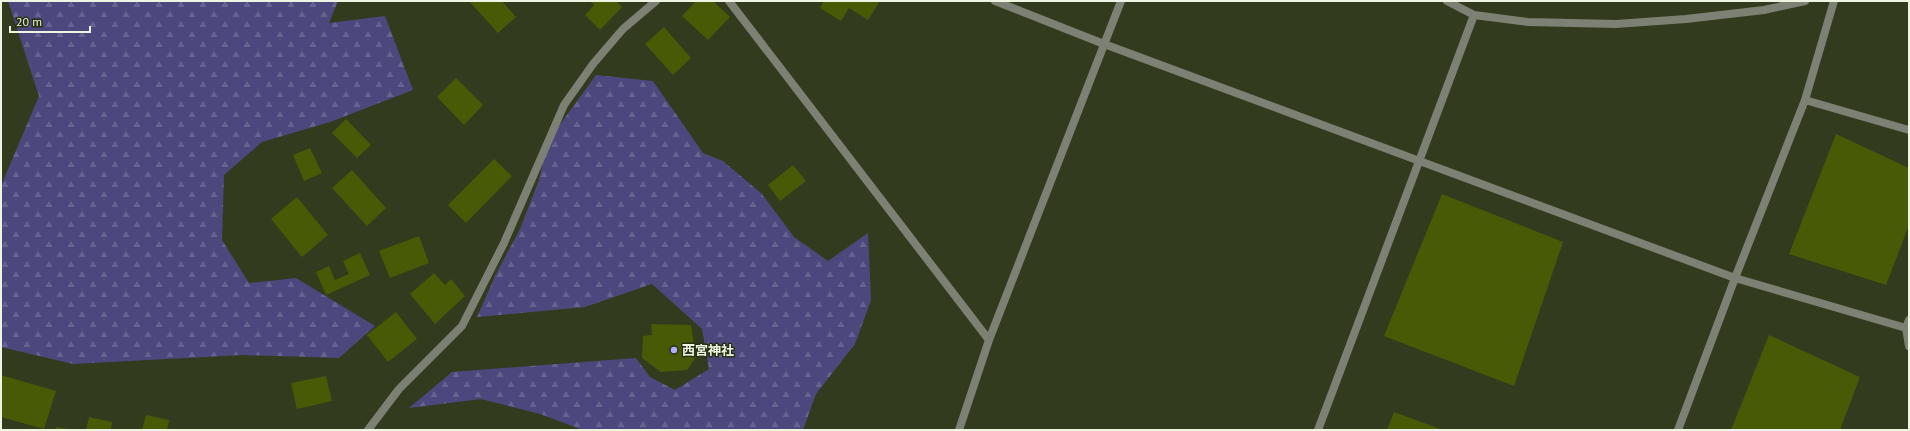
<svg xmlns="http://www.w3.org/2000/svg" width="1910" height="431" viewBox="0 0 1910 431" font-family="'PT Sans','Noto Sans JP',sans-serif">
	<defs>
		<pattern id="forest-firs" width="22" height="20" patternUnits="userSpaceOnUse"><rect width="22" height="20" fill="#4c487e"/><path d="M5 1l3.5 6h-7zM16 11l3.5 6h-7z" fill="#666390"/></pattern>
	</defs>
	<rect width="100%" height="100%" fill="#323b1d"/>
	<!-- forest -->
	<path fill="url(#forest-firs)" d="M8 1H338L329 23 385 16 413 90 330 122 262 142 224 175 222 240 249 283 296 278 375 326 339 358 242 355 73 364 1 347V186L39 96Z
		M596 75 653 81 703 153 723 161 762 194 794 237 828 261 868 233 871 300 855 344 816 394 803 430H583L540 414 481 399 409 408 452 372 636 358 650 377 675 390 709 369 702 329 652 284 585 307 477 317 496 274 520 229 539 180 548 141Z"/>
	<!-- building -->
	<path fill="#495a06" d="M469 1H502L516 17 498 33Z
		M590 1H616L622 7 600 30 585 15 594 5Z
		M696 1H713L730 17 708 40 682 16Z
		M824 1H880L868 20 849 8 841 21 820 8Z
		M664 27 691 58 673 75 645 44Z
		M456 78 483 105 464 125 437 97Z
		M346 119 371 145 357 158 332 133Z
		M1836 134 1909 168V225L1886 285 1789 254Z
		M310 148 322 173 304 181 293 155Z
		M494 159 512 176 466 223 448 205Z
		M793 165 806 181 780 201 768 185Z
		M352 170 386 208 367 226 332 188Z
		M1442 194 1563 242 1514 386 1384 336Z
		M297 197 328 235 302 257 271 219Z
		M419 236 429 263 390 278 379 251Z
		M360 253 370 275 326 295 316 272 329 266 335 280 349 274 343 261Z
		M434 273 445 285 451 279 465 296 435 324 410 294Z
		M396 312 417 339 388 362 367 335Z
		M651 324 691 325 696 357 687 370 661 372 642 358 643 336 652 335Z
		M1769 335 1860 377 1840 430H1731Z
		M1 375 56 391 44 429 1 417Z
		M326 376 332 401 297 409 291 383Z
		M1394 412 1443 430H1387Z
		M146 415 169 420 167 430H142Z
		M89 417 112 422 111 430H86Z
		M56 427 69 429V430H55Z"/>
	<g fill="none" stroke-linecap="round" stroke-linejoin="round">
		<!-- street -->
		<path stroke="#7c8173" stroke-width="8" d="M729 1 989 340
			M995 1 1104 44 1735 278 1906 328
			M1447 1 1474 15 1528 22 1616 24 1686 19 1764 10 1805 1
			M1805 100 1909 130
			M1909 320 1906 328 1909 346
			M368 430 399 389 462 326 504 243 564 105 593 64 623 29 656 1
			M959 430 989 340 1121 1
			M1318 430 1474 15
			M1678 430 1735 278 1805 100 1834 1"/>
	</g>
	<!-- markers -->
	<circle fill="#b1adfa" stroke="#283013" stroke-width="1.5" cx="674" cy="350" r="4"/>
	<g text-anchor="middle" stroke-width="3" stroke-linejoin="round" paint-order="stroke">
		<!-- poi labels -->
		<g font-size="13" font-weight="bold" fill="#eff5e3" stroke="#283013" text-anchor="start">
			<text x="682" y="355">西宮神社</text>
		</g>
	</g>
	<!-- border -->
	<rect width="1910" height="431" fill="none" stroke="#eff5e3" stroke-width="4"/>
	<!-- scale -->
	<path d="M10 26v6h80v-6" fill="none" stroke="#eff5e3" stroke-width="2"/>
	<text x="16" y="26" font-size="12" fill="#eff5e3" stroke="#283013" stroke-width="3" paint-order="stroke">20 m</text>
</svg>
